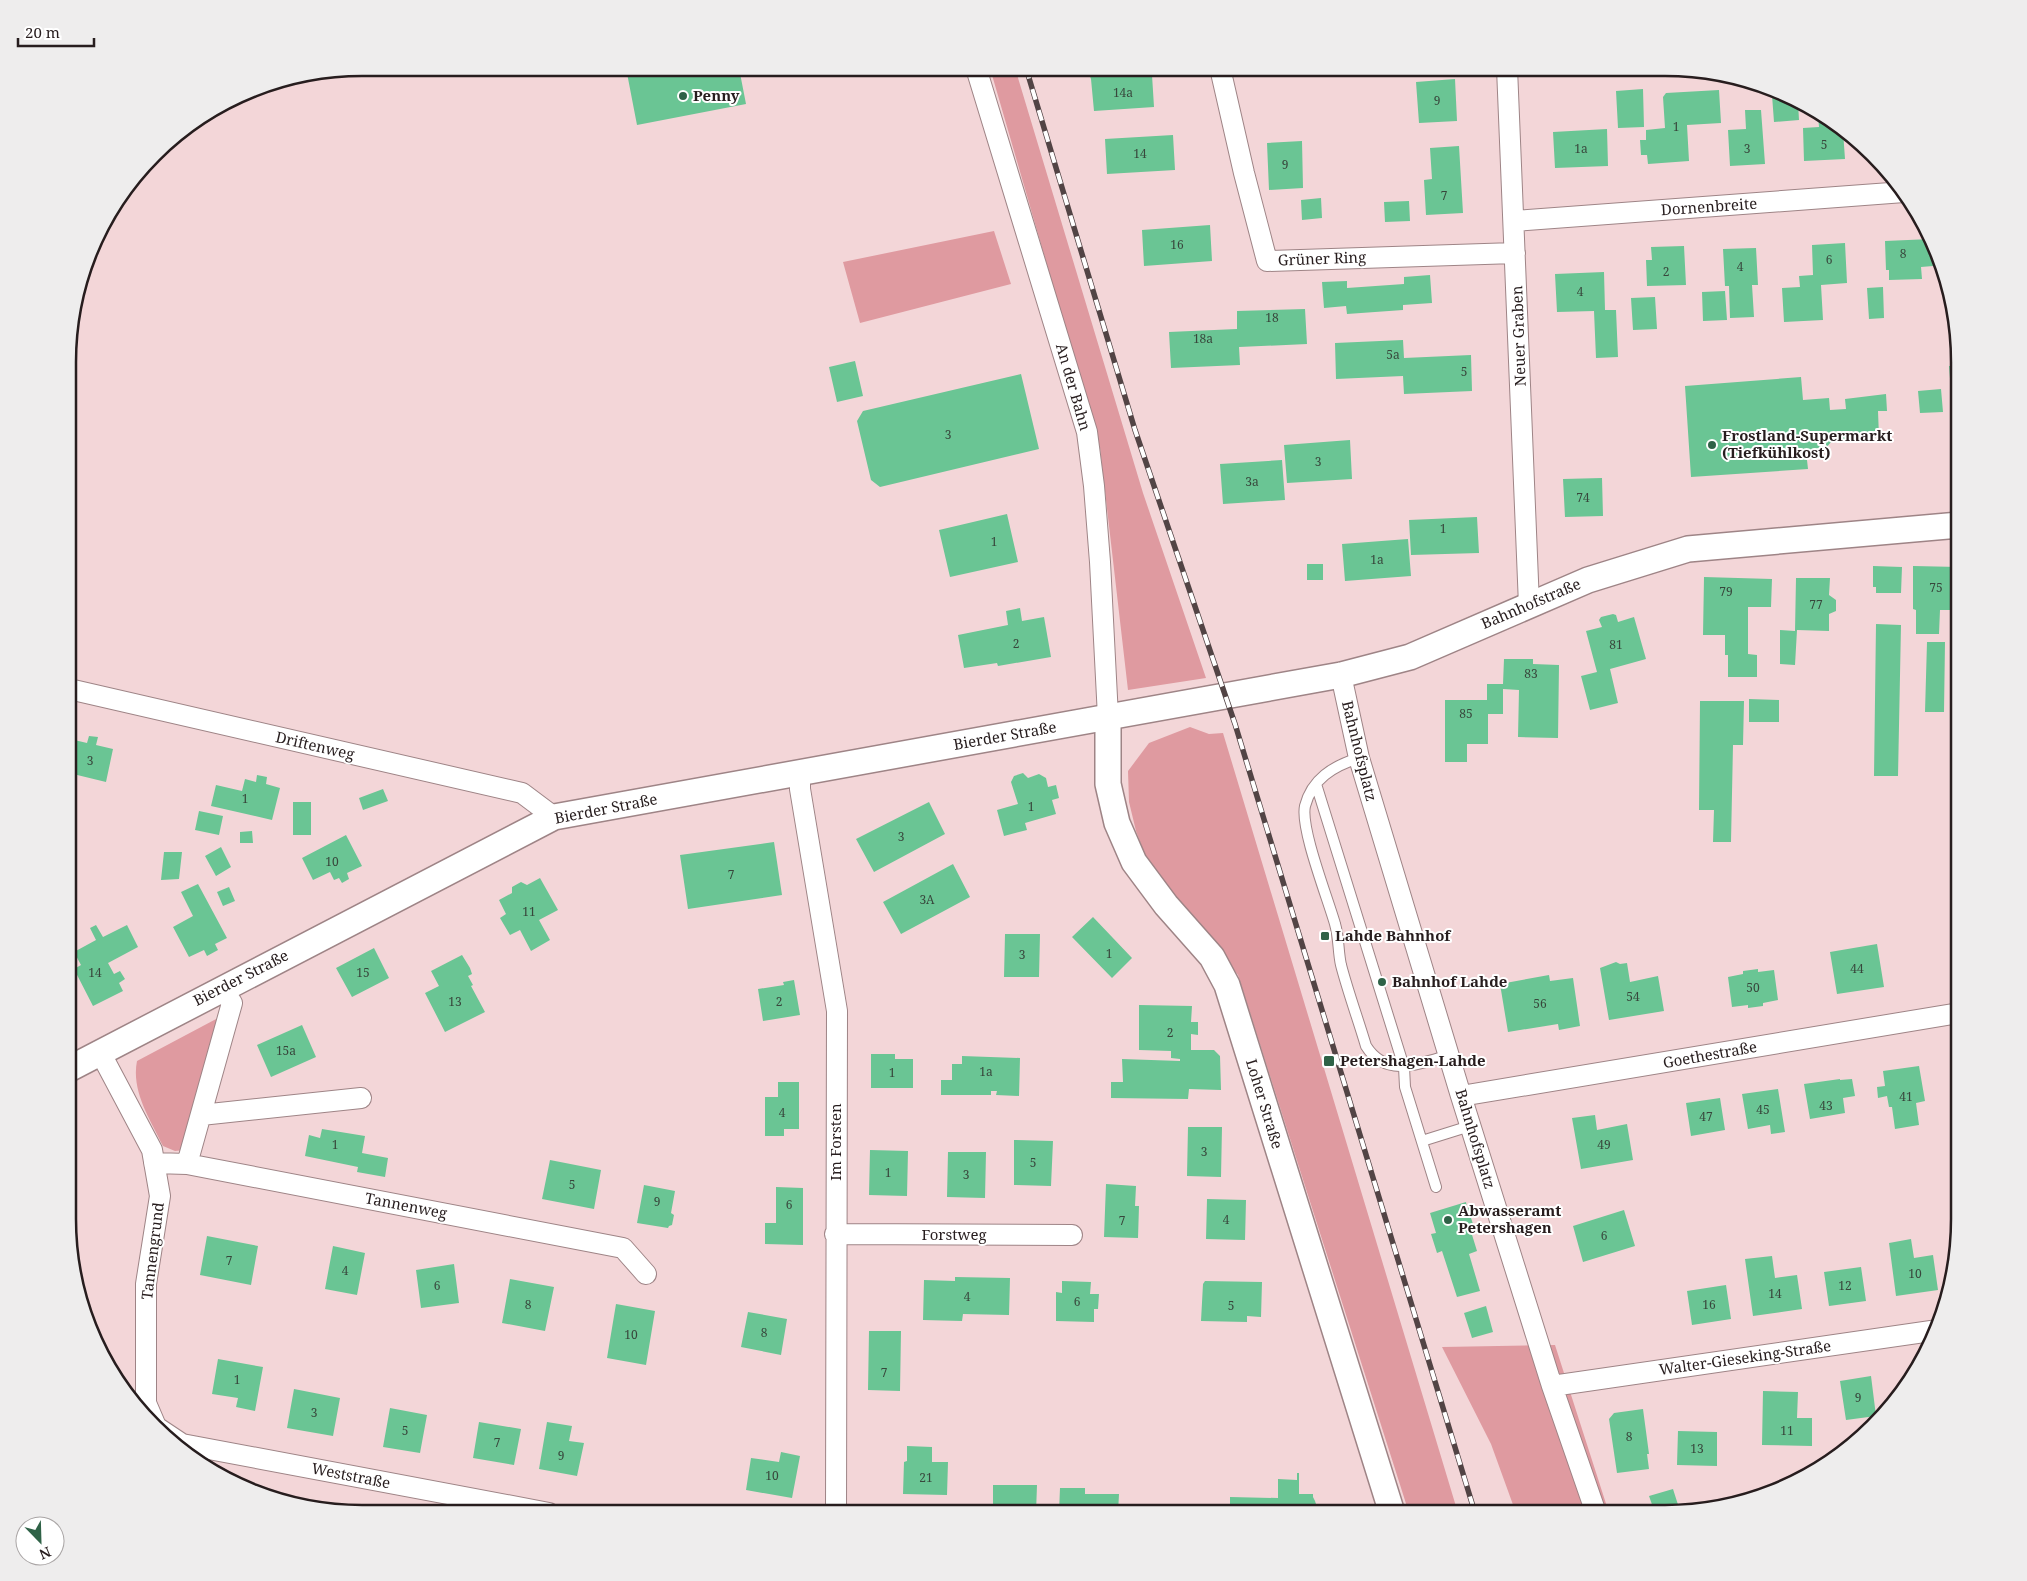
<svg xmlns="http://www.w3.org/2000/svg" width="2027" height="1581" viewBox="0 0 2027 1581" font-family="'Noto Serif',serif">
	<rect width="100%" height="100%" fill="#f3d6d8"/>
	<!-- green -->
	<path fill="#df9aa0" d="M990 68H1015L1143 493 1206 678 1128 690 1100 448Z
		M994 231 1011 284 860 323 843 262Z
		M1190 727 1209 734 1223 733 1458 1513H1409L1238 975 1194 920 1152 874 1136 831 1129 802 1128 771 1149 743Z
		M218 1018 185 1150 175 1151 163 1146C150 1119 131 1091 137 1061Z
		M1555 1345 1609 1513H1516L1491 1444 1442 1347Z"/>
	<!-- building -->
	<path fill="#6ac594" d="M626 68H739L746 104 637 125Z
		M1087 68H1148L1150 75H1152L1154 107 1094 111 1091 79Z
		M1455 79 1457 121 1419 123 1416 82Z
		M1643 89 1644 127 1618 128 1616 91Z
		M1719 90 1721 123 1687 125 1689 161 1648 164 1647 155H1641L1640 140H1646V130L1665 128 1663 97 1666 93Z
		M1782 93 1798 103 1799 120 1774 122 1772 95H1782Z
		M1745 110H1761L1765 164 1730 166 1728 130 1746 129Z
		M1818 115 1843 131 1845 159 1804 161 1803 128 1819 127Z
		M1607 129 1608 166 1555 168 1553 132Z
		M1173 135 1175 170 1107 174 1105 139Z
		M1302 141 1303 188 1269 190 1267 143Z
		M1459 146 1463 213 1426 215 1424 180 1432 179 1430 148Z
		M1321 198 1322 218 1302 220 1301 200Z
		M1409 201 1410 221 1385 222 1384 202Z
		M1210 225 1212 261 1144 266 1142 230Z
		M1931 239 1933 266 1921 267 1922 279 1889 280V270H1886L1885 241Z
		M1845 243 1847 283 1821 285 1823 320 1784 322 1782 288 1800 287 1799 276 1813 275 1812 245Z
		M1684 246 1686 285 1647 286 1646 260H1652L1651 247Z
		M1756 248 1758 285H1752L1754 317 1730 318 1729 286H1725L1723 249Z
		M1604 272 1605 310H1616L1618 357 1596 358 1594 311 1557 312 1555 274Z
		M1430 275 1432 303 1403 305V310L1347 314 1346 306 1324 308 1322 282 1347 281V288L1404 284V277Z
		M1883 287 1884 318 1869 319 1867 288Z
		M1725 291 1727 320 1703 321 1702 292Z
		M1655 297 1657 329 1633 330 1631 298Z
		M1305 309 1307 344 1239 347 1240 365 1171 368 1169 332 1237 329V311Z
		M1403 340 1404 358 1471 355 1472 391 1404 394 1403 376 1336 379 1335 343Z
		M855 361 863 396 837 402 829 367Z
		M1949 366H1959V465H1957Z
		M1021 374 1039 449 880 487 871 480 857 421 863 411Z
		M1801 377 1803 400 1829 398 1830 410 1846 409 1845 399 1886 394 1887 411H1878L1879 437 1832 441 1824 450 1806 451 1808 469 1691 477 1685 386Z
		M1941 389 1943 412 1920 413 1918 391Z
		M1350 440 1352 479 1287 483 1284 445Z
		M1282 460 1285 500 1223 504 1220 464Z
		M1602 478 1603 516 1565 517 1563 479Z
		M1007 514 1018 562 950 577 939 530Z
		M1477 517 1479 553 1411 555 1409 520Z
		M1408 539 1411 576 1345 581 1342 544Z
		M1307 564H1323V580H1307Z
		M1873 566 1902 567 1901 593H1876V587H1873Z
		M1913 566 1959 567V610H1940L1939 634H1916V610L1913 609Z
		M1704 577 1772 579 1771 607H1748V654L1757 655V677H1728V655H1725V635H1703Z
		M1796 578H1830L1829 595 1836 600V611L1829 614V631L1797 630 1795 665 1780 664V630L1795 631Z
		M1020 608 1022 621 1044 617 1051 657 998 666 997 663 964 668 958 635 1008 625 1006 611Z
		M1613 614 1616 615 1618 622 1634 617 1646 659 1610 669 1618 703 1590 710 1581 676 1597 672 1586 631 1602 627 1599 620 1601 617Z
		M1876 624 1901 625 1898 776H1874Z
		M1927 642H1945L1944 712H1925Z
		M1504 659H1533V664L1559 665 1558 738 1518 737 1519 690 1503 689V714H1488V744H1467V762H1445V700H1487V684H1503Z
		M1749 699 1779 700V722H1749Z
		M1700 701H1744L1743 745H1733L1731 842H1713L1714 810H1699Z
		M89 736 98 737 96 745 113 749 106 782 69 773 70 739 87 743Z
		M1023 773 1028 778 1039 774 1046 778 1048 787 1056 785 1059 798 1052 800 1056 814 1025 823 1027 830 1004 836 997 810 1018 804 1011 782 1014 776Z
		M257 775 267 777 266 784 280 788 272 820 211 806 216 785 242 791 245 779 256 782Z
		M383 789 388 801 363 810 359 798Z
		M293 802H311V835H293Z
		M929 802 945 834 874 872 856 839Z
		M199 811 223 816 219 835 195 830Z
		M252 831 253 843H240V832Z
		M346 835 362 866 347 873 349 879 342 883 339 878 334 880 330 872 313 880 302 858Z
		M774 842 782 895 688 909 680 855Z
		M221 847 231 867 216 876 205 856Z
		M164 852H182L179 879 161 880Z
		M953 864 970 897 901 934 883 902Z
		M540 878 558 910 539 920 550 940 531 951 520 930 510 935 500 918 506 914 499 900 512 893V887L521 882 527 885Z
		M198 884 227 938 215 944 218 950 207 956 204 950 189 957 173 927 193 916 181 892Z
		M229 887 235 901 223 906 217 892Z
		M1093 917 1132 958 1112 978 1072 937Z
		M96 925 103 937 127 925 138 947 108 963 114 974 120 971 125 979 119 983 123 991 93 1006 74 969 81 965 74 952 96 940 90 928Z
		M1005 934H1040L1039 977H1004Z
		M1877 944 1884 987 1837 994 1830 952Z
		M374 948 389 978 352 997 336 968Z
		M462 955 470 968 472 974 468 976 473 985 471 986 485 1012 445 1032 425 993 439 986 431 971Z
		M1616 962 1620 964 1627 963 1630 982 1658 976 1664 1011 1609 1020 1600 968Z
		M1758 969V972L1774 970 1778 1000 1763 1003V1006L1748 1008V1005L1732 1007 1728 977 1743 974V971Z
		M1549 975 1550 981 1573 978 1580 1026 1559 1030 1558 1024 1508 1032 1500 984Z
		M794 980 800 1015 763 1021 758 989 784 985 783 982Z
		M1139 1005 1192 1006 1191 1022H1198V1035L1191 1034V1050H1214L1220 1056 1221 1090 1189 1089 1188 1099 1111 1098V1082H1123L1122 1059 1180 1061V1059L1171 1058V1051L1139 1050Z
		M302 1025 316 1057 271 1077 257 1045Z
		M871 1054H895V1059H913V1088H871Z
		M962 1056 1020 1058 1019 1096 996 1095 997 1091H991V1095H941V1080H952V1064H962Z
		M1919 1066 1925 1101 1916 1103 1919 1125 1895 1129 1892 1107H1889L1887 1096 1878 1098 1877 1087 1885 1086 1883 1071Z
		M1840 1079V1080L1852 1079 1855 1096 1843 1098 1845 1113 1810 1119 1804 1084Z
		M778 1082H799V1129H784V1136H765V1097H778Z
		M1778 1089 1785 1132 1771 1134 1770 1125 1748 1129 1742 1094Z
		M1720 1098 1725 1130 1691 1136 1686 1103Z
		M1595 1115 1597 1130 1627 1124 1633 1160 1581 1169 1572 1118Z
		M1188 1127H1222L1221 1177 1187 1176Z
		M322 1129 365 1136 362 1153 388 1158 385 1177 357 1172 358 1167 305 1156 309 1135 320 1138Z
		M1014 1140 1053 1141 1051 1186 1014 1185Z
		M870 1150 908 1151 907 1196 869 1195Z
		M948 1152H986L985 1198 947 1197Z
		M550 1160 601 1170 594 1209 542 1199Z
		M1106 1184 1136 1186 1135 1206H1139L1138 1238 1104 1237Z
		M644 1185 675 1191 671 1213 674 1215 672 1225 669 1226 668 1228 637 1223Z
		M776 1187 803 1188V1245L765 1244V1223H776Z
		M1207 1199 1246 1200 1245 1240 1206 1239Z
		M1466 1202 1467 1208 1474 1206 1478 1216 1471 1218 1473 1224 1469 1225 1477 1251 1469 1254 1480 1291 1457 1297 1442 1251 1437 1253 1431 1234 1436 1233 1430 1213Z
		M1624 1210 1635 1246 1583 1262 1573 1226Z
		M207 1236 258 1246 251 1285 200 1275Z
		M1911 1239 1914 1258 1933 1255 1938 1290 1896 1296 1889 1243Z
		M333 1246 365 1253 357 1295 325 1289Z
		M1772 1256 1775 1278 1797 1275 1802 1309 1753 1316 1745 1259Z
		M454 1264 459 1303 421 1308 416 1270Z
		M1861 1267 1866 1301 1829 1306 1824 1272Z
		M955 1277 1010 1278 1009 1315 963 1314 962 1321 923 1320 924 1280 955 1281Z
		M510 1279 554 1287 545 1331 502 1323Z
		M1062 1281 1091 1282 1090 1294H1099L1098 1309H1094V1322L1056 1321V1292L1062 1293Z
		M1205 1281 1262 1282 1261 1317 1247 1316V1322L1201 1321 1203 1284Z
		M1726 1285 1731 1319 1692 1325 1687 1291Z
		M616 1304 655 1311 646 1365 607 1358Z
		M1486 1306 1493 1332 1472 1338 1464 1313Z
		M748 1312 787 1319 781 1355 741 1347Z
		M869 1331H901L900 1391 868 1390Z
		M218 1359 263 1367 255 1411 236 1407 238 1398 212 1394Z
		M1871 1376 1876 1416 1846 1420 1840 1381Z
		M294 1389 340 1398 333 1436 287 1428Z
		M1763 1391 1798 1392 1797 1418H1812V1446L1762 1445Z
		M390 1408 427 1415 420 1453 383 1447Z
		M1643 1409 1649 1454H1647L1649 1469 1617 1473 1609 1419 1614 1413Z
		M479 1422 521 1429 514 1465 473 1458Z
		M547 1422 572 1426 569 1441 584 1443 577 1476 539 1469Z
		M1678 1431 1717 1432V1466L1677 1465Z
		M907 1446 932 1447V1462H948L947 1495 903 1494 904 1462 907 1461Z
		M781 1452 800 1456 792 1498 746 1490 751 1458 779 1462Z
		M1297 1473H1299V1494H1313V1497L1315 1501 1316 1504 1313 1513H1230V1497L1278 1498V1479L1297 1480Z
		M993 1485H1037L1036 1513H993Z
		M1060 1488H1085V1494H1119L1118 1513H1059Z
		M1673 1489 1680 1511 1655 1513 1649 1496Z"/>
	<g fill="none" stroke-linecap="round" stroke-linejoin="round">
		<!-- service casing -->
		<g stroke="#9e8486" stroke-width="12">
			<path id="service" d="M1359 758C1333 766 1312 779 1305 806 1300 828 1328 899 1335 924 1339 937 1338 952 1341 965 1348 992 1358 1019 1366 1046 1386 1078 1419 1064 1449 1055
				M1316 784 1404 1067 1405 1087 1436 1187
				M1422 1141 1470 1126"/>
		</g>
		<!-- minor casing -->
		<g stroke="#9e8486" stroke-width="22">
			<path id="minor" d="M976 68 1087 432 1094 486 1100 562 1108 717
				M1220 68 1244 173 1267 261 1515 253
				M1507 68 1529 605
				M1514 221 1904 192
				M1341 675 1359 758 1461 1096 1552 1386 1596 1513
				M69 689 522 793 554 817
				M800 774V789L837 1011 836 1513
				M100 1052 152 1150 160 1196 146 1284V1403L155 1424
				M1461 1096 1959 1013
				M201 1115 361 1098
				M154 1163 187 1164 623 1248 646 1274
				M187 1164 232 1003 222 988
				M835 1234 1072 1235
				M1552 1386 1938 1330
				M158 1428 182 1444 549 1513"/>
		</g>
		<!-- tertiary casing -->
		<g stroke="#9e8486" stroke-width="28">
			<path id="tertiary" d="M1108 717V784L1117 823 1134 862 1166 905 1212 957 1227 985 1392 1513
				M69 1069 554 817 1341 675 1410 657 1588 580 1688 549 1959 525"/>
		</g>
		<!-- service -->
		<use href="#service" stroke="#fff" stroke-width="10"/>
		<!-- minor -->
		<use href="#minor" stroke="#fff" stroke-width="20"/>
		<!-- tertiary -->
		<use href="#tertiary" stroke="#fff" stroke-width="25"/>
		<!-- rail casing -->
		<g stroke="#524445" stroke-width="5.5">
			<path id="rail" d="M1026 68 1135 430 1235 724 1475 1513"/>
		</g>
		<!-- rail -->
		<use href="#rail" stroke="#fff" stroke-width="4" stroke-dasharray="11" stroke-linecap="butt"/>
	</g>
	<!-- markers -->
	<g fill="#2f6247" stroke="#fff" stroke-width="2">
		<circle cx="683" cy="96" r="5"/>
		<circle cx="1712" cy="445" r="5"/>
		<rect x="1320" y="931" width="10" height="10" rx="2.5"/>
		<circle cx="1382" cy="982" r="5"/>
		<rect x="1323" y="1055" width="12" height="12" rx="2.5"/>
		<circle cx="1448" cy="1220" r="5"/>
	</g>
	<g text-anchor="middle" stroke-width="4" stroke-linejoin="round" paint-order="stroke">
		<!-- number labels -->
		<g font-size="12" fill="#38473c">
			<text x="1123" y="97">14a</text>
			<text x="1437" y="105">9</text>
			<text x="1676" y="131">1</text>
			<text x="1824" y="149">5</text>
			<text x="1581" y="153">1a</text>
			<text x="1747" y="153">3</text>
			<text x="1140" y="158">14</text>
			<text x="1285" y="169">9</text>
			<text x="1444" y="200">7</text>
			<text x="1177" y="249">16</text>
			<text x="1903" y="258">8</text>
			<text x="1829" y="264">6</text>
			<text x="1740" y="271">4</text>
			<text x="1666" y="276">2</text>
			<text x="1580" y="296">4</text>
			<text x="1272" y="322">18</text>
			<text x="1203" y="343">18a</text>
			<text x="1393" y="359">5a</text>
			<text x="1464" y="376">5</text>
			<text x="948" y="439">3</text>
			<text x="1318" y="466">3</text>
			<text x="1252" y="486">3a</text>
			<text x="1583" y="502">74</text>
			<text x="1443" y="533">1</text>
			<text x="994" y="546">1</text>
			<text x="1377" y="564">1a</text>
			<text x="1936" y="592">75</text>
			<text x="1726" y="596">79</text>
			<text x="1816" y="609">77</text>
			<text x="1016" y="648">2</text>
			<text x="1616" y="649">81</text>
			<text x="1531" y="678">83</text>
			<text x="1466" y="718">85</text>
			<text x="90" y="765">3</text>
			<text x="245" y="803">1</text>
			<text x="1031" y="811">1</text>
			<text x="901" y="841">3</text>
			<text x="332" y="866">10</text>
			<text x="731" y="879">7</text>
			<text x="927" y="904">3A</text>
			<text x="529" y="916">11</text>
			<text x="1109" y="958">1</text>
			<text x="1022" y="959">3</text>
			<text x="1857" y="973">44</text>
			<text x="95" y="977">14</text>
			<text x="363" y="977">15</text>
			<text x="1753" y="992">50</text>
			<text x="1633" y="1001">54</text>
			<text x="455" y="1006">13</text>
			<text x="779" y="1006">2</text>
			<text x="1540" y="1008">56</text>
			<text x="1170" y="1037">2</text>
			<text x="286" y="1055">15a</text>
			<text x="986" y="1076">1a</text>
			<text x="892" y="1077">1</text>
			<text x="1906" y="1101">41</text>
			<text x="1826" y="1110">43</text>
			<text x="1763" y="1114">45</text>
			<text x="782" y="1117">4</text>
			<text x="1706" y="1121">47</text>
			<text x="335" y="1149">1</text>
			<text x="1604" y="1149">49</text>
			<text x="1204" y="1156">3</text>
			<text x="1033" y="1167">5</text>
			<text x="888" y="1177">1</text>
			<text x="966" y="1179">3</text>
			<text x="572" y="1189">5</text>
			<text x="657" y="1206">9</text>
			<text x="789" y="1209">6</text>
			<text x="1226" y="1224">4</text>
			<text x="1122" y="1225">7</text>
			<text x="1604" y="1240">6</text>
			<text x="229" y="1265">7</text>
			<text x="345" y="1275">4</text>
			<text x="1915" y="1278">10</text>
			<text x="437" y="1290">6</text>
			<text x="1845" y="1290">12</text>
			<text x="1775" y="1298">14</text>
			<text x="967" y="1301">4</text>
			<text x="1077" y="1306">6</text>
			<text x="528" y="1309">8</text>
			<text x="1709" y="1309">16</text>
			<text x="1231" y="1310">5</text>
			<text x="764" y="1337">8</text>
			<text x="631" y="1339">10</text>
			<text x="884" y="1377">7</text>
			<text x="237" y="1384">1</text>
			<text x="1858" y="1402">9</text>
			<text x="314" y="1417">3</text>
			<text x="405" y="1435">5</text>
			<text x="1787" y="1435">11</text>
			<text x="1629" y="1441">8</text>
			<text x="497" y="1447">7</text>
			<text x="1697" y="1453">13</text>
			<text x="561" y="1460">9</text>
			<text x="772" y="1480">10</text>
			<text x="926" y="1482">21</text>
		</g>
		<!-- poi labels -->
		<g font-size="15" font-weight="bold" fill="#271d1e" stroke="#fff" text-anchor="start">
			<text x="693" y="101">Penny</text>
			<text x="1722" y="441">Frostland-Supermarkt<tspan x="1722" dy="17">(Tiefkühlkost)</tspan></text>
			<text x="1335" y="941">Lahde Bahnhof</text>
			<text x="1392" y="987">Bahnhof Lahde</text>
			<text x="1340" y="1066">Petershagen-Lahde</text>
			<text x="1458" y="1216">Abwasseramt<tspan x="1458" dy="17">Petershagen</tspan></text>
		</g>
		<!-- street labels -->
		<g font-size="15" fill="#271d1e" stroke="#fff">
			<text transform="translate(1709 207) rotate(-4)" y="5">Dornenbreite</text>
			<text transform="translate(1322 259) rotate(-2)" y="5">Grüner Ring</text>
			<text transform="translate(1519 336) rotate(-92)" y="5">Neuer Graben</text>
			<text transform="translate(1073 387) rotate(74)" y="5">An der Bahn</text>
			<text transform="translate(1531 604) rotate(-23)" y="5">Bahnhofstraße</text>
			<text transform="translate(1005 736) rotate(-10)" y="5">Bierder Straße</text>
			<text transform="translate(315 746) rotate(13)" y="5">Driftenweg</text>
			<text transform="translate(1359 751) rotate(76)" y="5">Bahnhofsplatz</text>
			<text transform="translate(606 809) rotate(-11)" y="5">Bierder Straße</text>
			<text transform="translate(241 978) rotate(-27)" y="5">Bierder Straße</text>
			<text transform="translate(1710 1055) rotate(-10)" y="5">Goethestraße</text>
			<text transform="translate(1264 1104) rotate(73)" y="5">Loher Straße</text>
			<text transform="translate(1475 1139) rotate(73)" y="5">Bahnhofsplatz</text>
			<text transform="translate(836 1142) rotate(-90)" y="5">Im Forsten</text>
			<text transform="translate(406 1206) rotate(11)" y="5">Tannenweg</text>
			<text x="954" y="1240">Forstweg</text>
			<text transform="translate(153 1251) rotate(-83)" y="5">Tannengrund</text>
			<text transform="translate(1745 1358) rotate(-8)" y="5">Walter-Gieseking-Straße</text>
			<text transform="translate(351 1476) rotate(11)" y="5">Weststraße</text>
		</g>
	</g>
	<!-- crop -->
	<path d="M0 0H2027V1581H0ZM362 76H1665A286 286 0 0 1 1951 362V1219A286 286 0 0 1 1665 1505H362A286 286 0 0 1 76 1219V362A286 286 0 0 1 362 76Z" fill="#eeeded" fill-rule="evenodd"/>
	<path fill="none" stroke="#271d1e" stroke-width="2.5" d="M362 76H1665A286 286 0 0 1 1951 362V1219A286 286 0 0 1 1665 1505H362A286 286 0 0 1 76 1219V362A286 286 0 0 1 362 76Z"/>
	<!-- north arrow -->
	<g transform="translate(40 1541) rotate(157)"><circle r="24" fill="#ffffff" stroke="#a9a5a5"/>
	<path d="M0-4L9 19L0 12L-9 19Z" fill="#2f6247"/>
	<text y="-8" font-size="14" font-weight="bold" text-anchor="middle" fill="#271d1e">N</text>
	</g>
	<!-- scale -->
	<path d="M18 38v8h76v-8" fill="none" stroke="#271d1e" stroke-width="2.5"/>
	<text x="25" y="38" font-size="15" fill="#271d1e" stroke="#ffffff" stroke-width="4" paint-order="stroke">20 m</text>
</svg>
